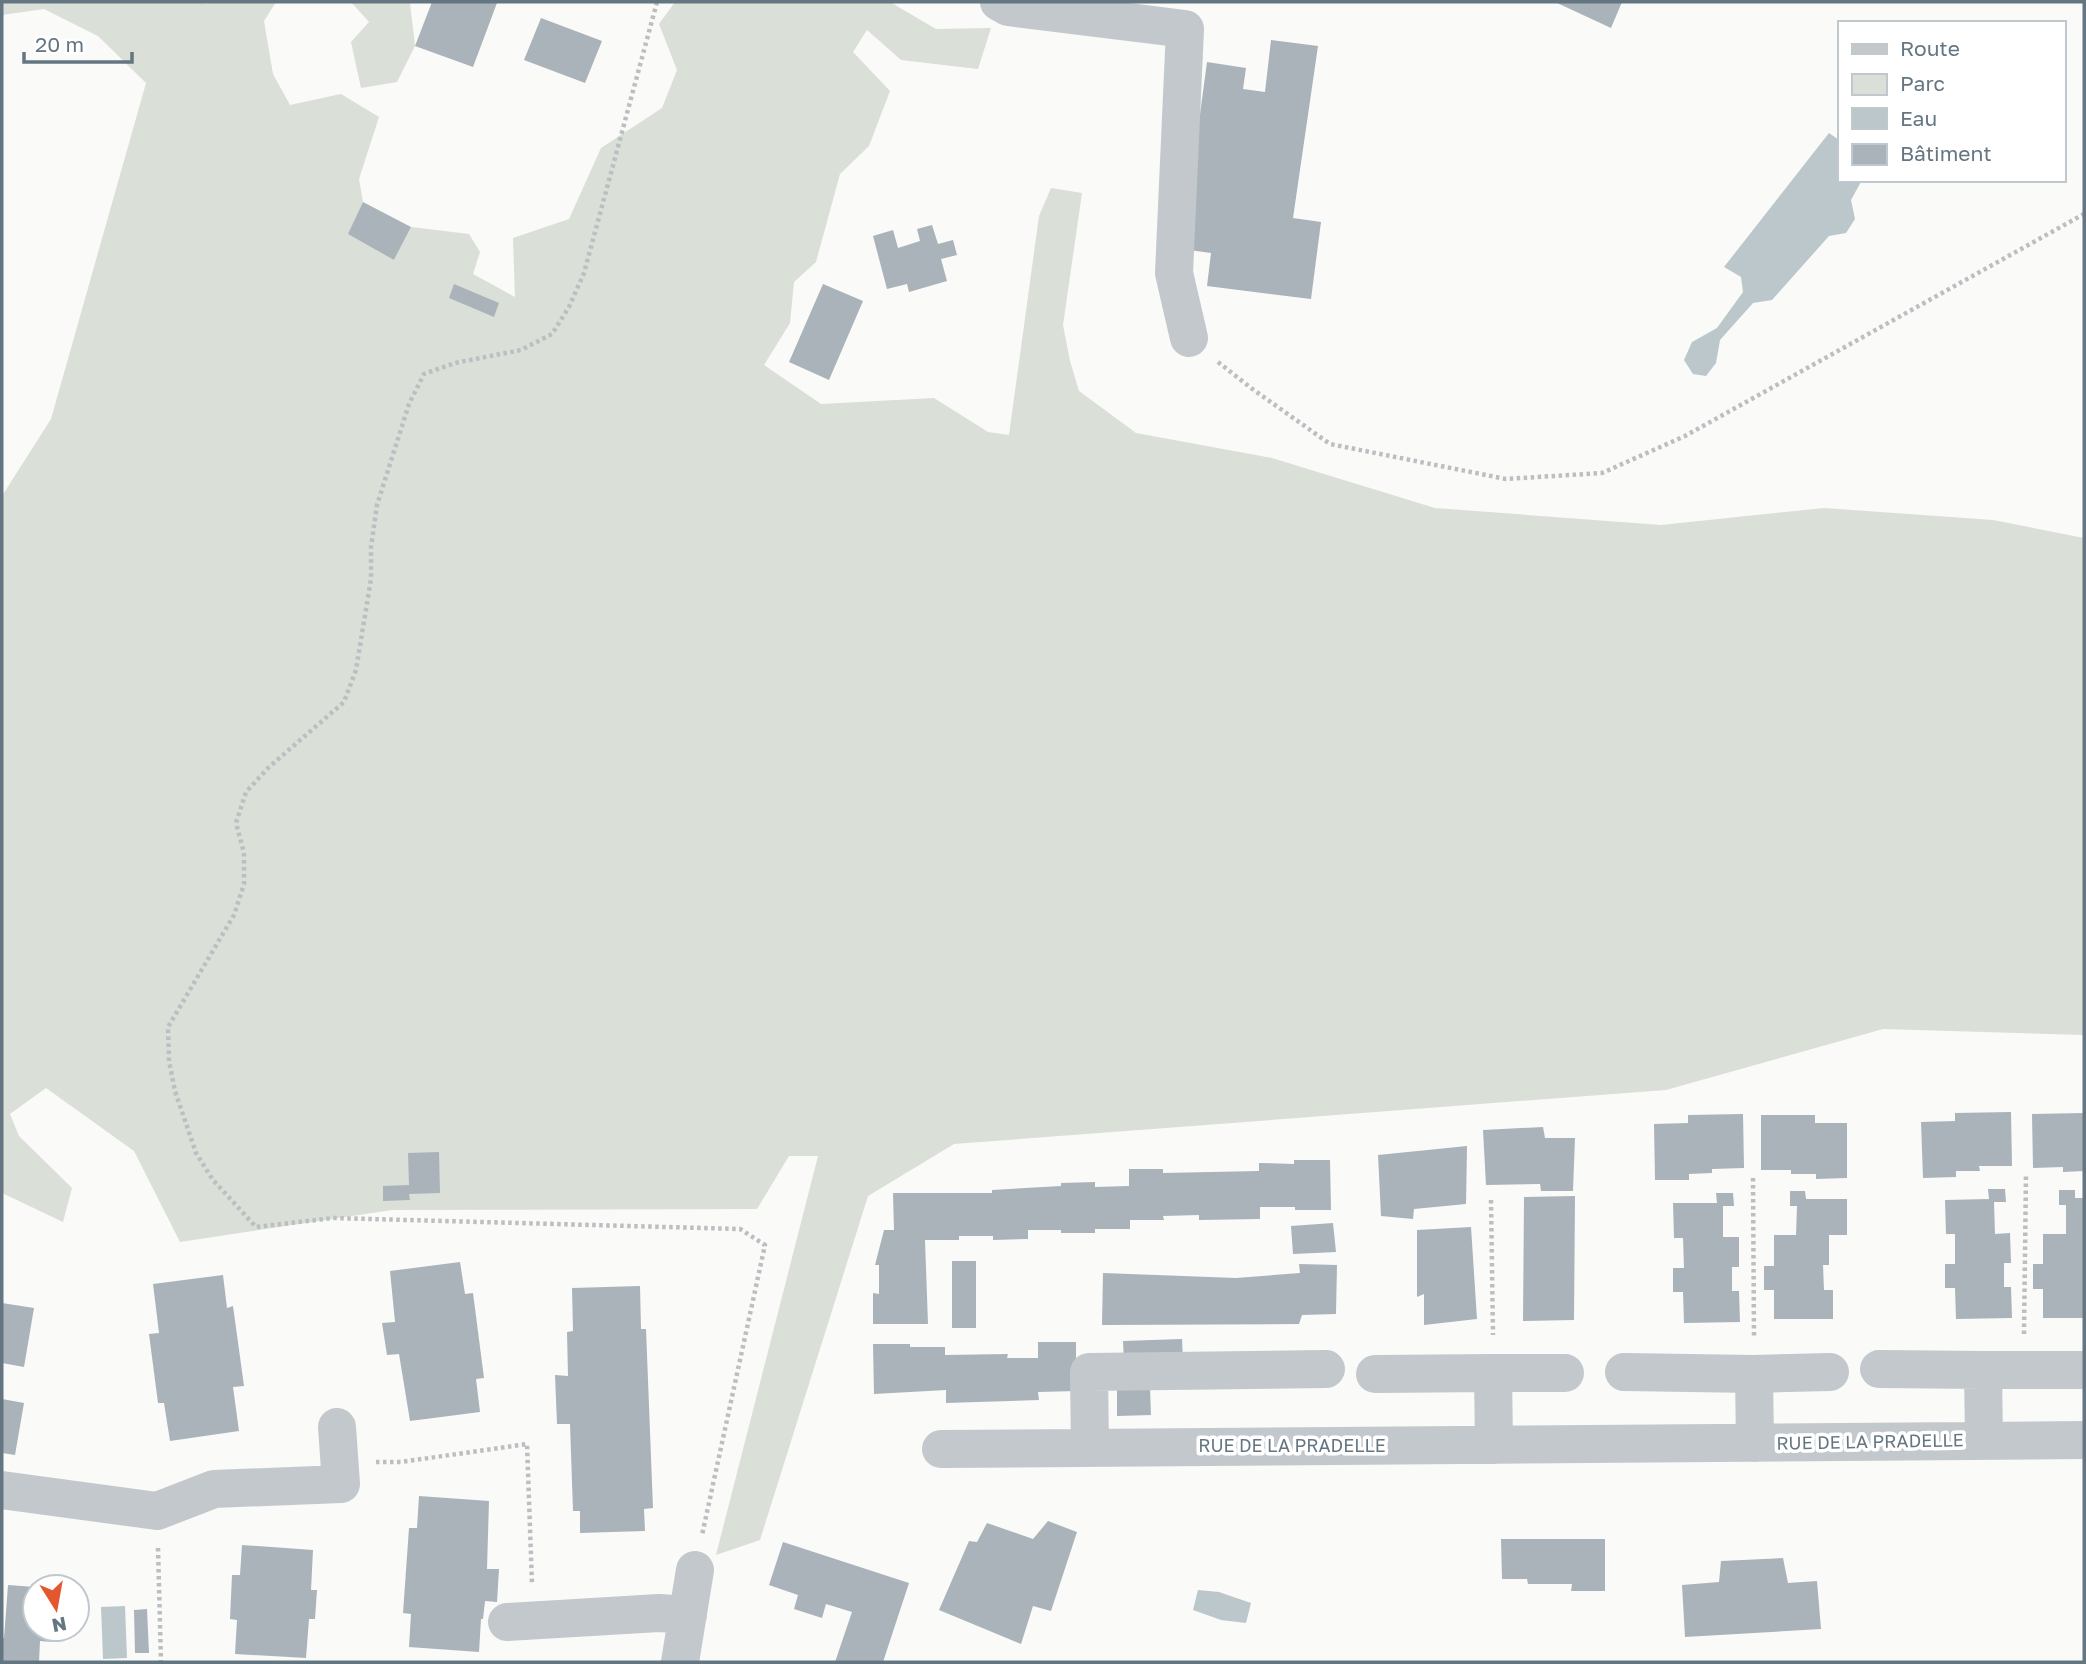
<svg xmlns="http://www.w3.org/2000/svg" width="2086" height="1664" viewBox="0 0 2086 1664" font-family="'Golos Text',sans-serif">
	<rect width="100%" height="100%" fill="#fafaf8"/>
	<!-- green -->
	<path fill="#dadfd7" d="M2 2H199L207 4 208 2H276L264 21 273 74 290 105 341 94 379 117 359 179 363 202 355 221 394 260 411 227 469 234 480 252 473 274 515 297 513 238 569 219 601 148 662 108 677 70 659 24 675 2H890L936 29 991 28 978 69 901 60 867 30 853 52 890 91 869 146 840 174 816 262 794 282 790 323 764 365 821 404 934 398 988 432 1009 435 1039 216 1051 188 1082 193 1063 325 1070 361 1079 391 1136 433 1272 458 1435 508 1661 525 1824 508 1993 520 2084 538V1035L1883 1029 1666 1090 954 1144 868 1196 760 1540 716 1555 818 1156H789L757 1209 392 1210 180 1242 134 1151 46 1088 10 1114 19 1136 72 1188 63 1222 2 1193V496L51 419 146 83 98 36 44 9 2 15Z
		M351 2 410 3 415 46 397 82 361 88 351 42 369 22Z"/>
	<!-- water -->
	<path fill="#bbc7cb" d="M1829 133 1839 140V180H1862L1851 200 1855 219 1846 233 1829 236 1772 300 1753 303 1720 340 1716 363 1706 376 1693 374 1684 360 1692 342 1717 328 1743 292 1741 277 1724 267Z
		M1198 1590 1219 1592 1251 1603 1246 1623 1221 1620 1193 1610Z
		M125 1606 127 1658 103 1659 101 1607Z"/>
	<!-- building -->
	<path fill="#aab3b9" d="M432 2 497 3 473 67 415 46Z
		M1555 2H1622L1611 28Z
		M541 18 602 41 585 83 524 60Z
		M1271 40 1318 46 1293 218 1321 222 1311 299 1207 286 1211 253 1182 249 1207 62 1246 68 1243 89 1265 92Z
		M363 202 411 227 394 260 348 234Z
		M932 225 938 244 953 240 957 255 941 259 947 281 909 292 907 284 887 289 873 236 893 230 898 248 920 241 917 229Z
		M454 284 499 303 494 317 449 298Z
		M823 284 863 301 829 380 789 362Z
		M2011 1112 2012 1166H1979L1980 1171H1956V1177L1923 1178 1921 1122 1955 1121V1113Z
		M2084 1113V1171L2063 1172V1167L2033 1168 2032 1114Z
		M1743 1114 1744 1168 1712 1169V1173L1689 1174V1180H1655L1654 1124 1688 1123V1115Z
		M1761 1115H1815V1123H1847V1178L1816 1179V1174H1791V1170H1761Z
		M1543 1127 1545 1138H1575L1573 1191H1541L1540 1184 1486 1185 1483 1130Z
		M1467 1146 1466 1204 1414 1209 1413 1219 1381 1216 1378 1155Z
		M439 1152 440 1193 409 1194 410 1200 383 1201V1186L409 1185 408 1153Z
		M1294 1160H1330L1331 1210H1295V1207H1260V1219L1199 1220V1215L1163 1216 1164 1220H1130V1229H1095V1233H1061V1230H1028V1239L993 1240V1236H959V1240H925L928 1324H873V1293L879 1294V1265H875L884 1230H894L893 1193H992V1190L1061 1186V1183L1095 1182V1187L1129 1186V1169H1163V1173L1259 1171V1163L1294 1164Z
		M1988 1189H2005L2006 1202H1994L1995 1234 2010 1233 2011 1263H2004V1287H2011L2012 1318 1956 1319 1955 1288H1945V1264H1955V1234H1946L1945 1200 1989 1199Z
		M2059 1190H2075V1198H2084V1318H2043V1289H2033V1264H2043V1234H2066V1205H2059Z
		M1790 1191H1805L1806 1199H1847V1235H1829V1265H1823L1824 1290H1833V1319H1774V1290H1764V1266H1774V1235H1796L1797 1206H1790Z
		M1716 1193H1733L1734 1206H1723V1237H1739V1267H1732V1291H1739L1740 1322 1684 1323 1683 1292H1673V1268H1684L1683 1238H1674L1673 1203H1717Z
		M1575 1196 1574 1320 1523 1321 1524 1197Z
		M1333 1223 1336 1252 1293 1254 1291 1226Z
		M1471 1227 1477 1319 1424 1325V1294L1417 1297V1230Z
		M952 1261H976V1328H952Z
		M460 1262 465 1294 473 1293 484 1378 476 1379 480 1412 410 1421 399 1354 387 1355 382 1323 395 1322 390 1271Z
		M1299 1264 1337 1265 1336 1314 1302 1315 1299 1324 1102 1325 1103 1273 1236 1278 1300 1273Z
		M223 1275 227 1308 233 1306 244 1386 233 1387 239 1431 170 1441 164 1403H158L149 1334 159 1333 153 1284Z
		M640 1286 641 1329H646L653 1508 644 1509 645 1531 580 1533V1511H573L570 1424H557L555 1375 568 1376 567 1332 573 1331 572 1288Z
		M2 1303 34 1308 24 1367 2 1363Z
		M1182 1339 1183 1361 1124 1362 1123 1341Z
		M1038 1342H1076V1391L1038 1392 1039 1400 946 1403V1390L874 1394 873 1344H910V1347H945V1355L1008 1354 1007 1358H1038Z
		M1150 1387 1151 1415 1117 1416V1388Z
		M2 1399 24 1403 15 1455 2 1453Z
		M419 1496 489 1501 487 1569H499L497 1602 485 1601 483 1619H481L479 1652 409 1647 411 1614 403 1613 409 1528H417Z
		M1048 1521 1077 1532 1051 1611 1033 1606 1021 1644 939 1610 969 1541 977 1542 987 1523 1033 1539Z
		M1501 1539H1605V1591H1571L1572 1584H1528L1527 1579H1502Z
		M783 1542 909 1583 883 1662H835L852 1612 826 1604 822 1618 794 1609 798 1595 769 1585Z
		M242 1545 313 1550 311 1590H317L315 1619H309L306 1658 235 1654 237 1620 230 1619 232 1575H240Z
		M1783 1558 1788 1583 1817 1581 1821 1629 1685 1637 1682 1585 1719 1582 1721 1561Z
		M8 1585 35 1587V1629H53L52 1642 40 1641 39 1662H2V1638H4Z
		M147 1609 149 1653H135L134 1610Z"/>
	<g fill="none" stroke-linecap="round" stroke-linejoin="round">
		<!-- path -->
		<path stroke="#bbbfc2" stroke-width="4.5" stroke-dasharray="3.5 3.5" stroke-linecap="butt" d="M657 2 584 273 569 307 552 334 521 350 455 363 424 374 409 404 377 505 371 547V579L356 670 344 702 268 768 246 792 236 823 244 853V884L234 915 168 1027 169 1061 175 1091 196 1153 213 1180 256 1227 333 1218 740 1229 765 1245 702 1535
			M1218 362 1251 388 1330 444 1506 479 1602 473 1685 436 2084 214
			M1753 1178 1754 1338
			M1491 1200 1493 1335
			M2024 1334 2026 1174
			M376 1462H401L527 1444 532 1584
			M158 1548 161 1662"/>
		<!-- minor -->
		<path stroke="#c3c8cc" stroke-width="38" d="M999 2 1008 7 1185 29 1174 273 1189 338
			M1879 1369 1983 1370 1984 1441
			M1983 1370H2083
			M1624 1372 1754 1374 1755 1443
			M1493 1373H1565
			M1375 1374 1493 1373 1494 1445
			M1754 1374 1830 1372
			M1090 1448 1089 1372 1326 1369
			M941 1449 2084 1440
			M2 1490 157 1511 214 1489 341 1484 337 1427
			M507 1622 659 1613 688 1615
			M680 1662 695 1570"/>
	</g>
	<g text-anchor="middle" stroke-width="7" stroke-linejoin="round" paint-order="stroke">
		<!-- street labels -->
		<g font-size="18" fill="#657683" stroke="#fff">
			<text transform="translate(1870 1442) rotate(-1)" y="6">RUE DE LA PRADELLE</text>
			<text x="1292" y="1452">RUE DE LA PRADELLE</text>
		</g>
	</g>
	<!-- border -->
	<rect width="2086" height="1664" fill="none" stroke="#657683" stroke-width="7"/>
	<!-- legend -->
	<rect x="1838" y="21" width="228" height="161" fill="#ffffff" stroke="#c1c8cd" stroke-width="2"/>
	<rect x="1852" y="44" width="35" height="10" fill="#c3c8cc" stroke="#c1c8cd" stroke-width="2"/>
	<text x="1900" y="56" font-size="21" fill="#657683">Route</text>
	<rect x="1852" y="74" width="35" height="21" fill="#dadfd7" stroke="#c1c8cd" stroke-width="2"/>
	<text x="1900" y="91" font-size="21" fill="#657683">Parc</text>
	<rect x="1852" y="108" width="35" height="21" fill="#bbc7cb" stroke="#c1c8cd" stroke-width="2"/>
	<text x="1900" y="126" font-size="21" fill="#657683">Eau</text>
	<rect x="1852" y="144" width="35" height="21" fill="#aab3b9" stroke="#c1c8cd" stroke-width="2"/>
	<text x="1900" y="161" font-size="21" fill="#657683">Bâtiment</text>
	<!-- north arrow -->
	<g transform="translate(56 1608) rotate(169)"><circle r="33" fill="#ffffff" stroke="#c1c8cd" stroke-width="2"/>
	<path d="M0-5L12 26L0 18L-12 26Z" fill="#e4572e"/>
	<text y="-10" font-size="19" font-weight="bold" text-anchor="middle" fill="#657683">N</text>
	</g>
	<!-- scale -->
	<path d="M24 52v10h108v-10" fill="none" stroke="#657683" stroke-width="3.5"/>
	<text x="35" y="52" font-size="21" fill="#657683" stroke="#ffffff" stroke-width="5" paint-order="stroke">20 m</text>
</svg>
